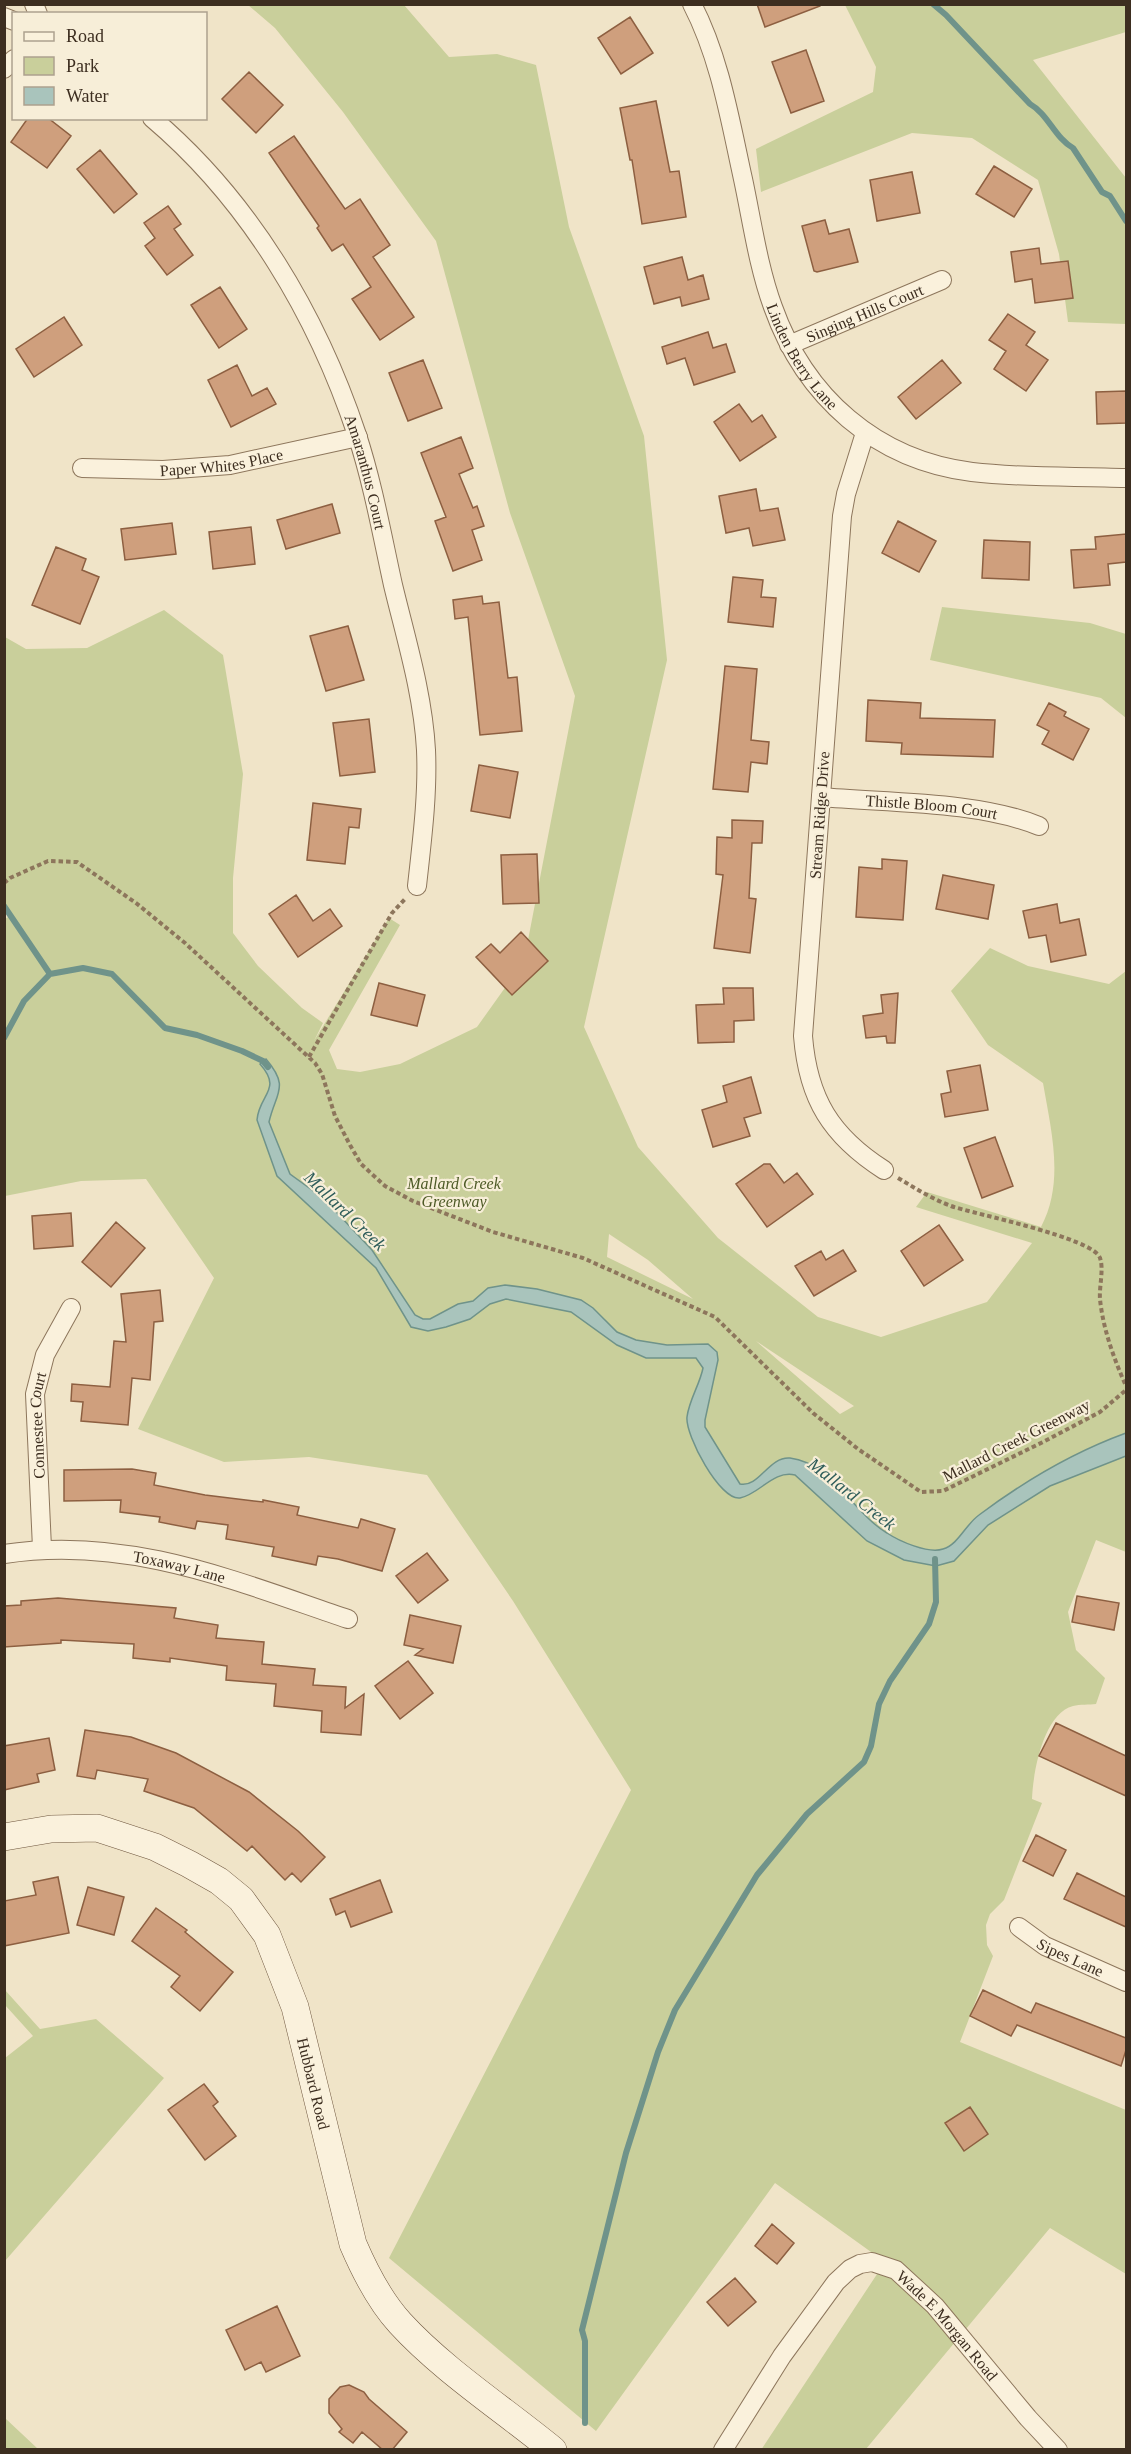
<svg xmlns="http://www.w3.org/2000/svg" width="1131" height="2454" viewBox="0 0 1131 2454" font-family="'Times New Roman',serif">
	<rect width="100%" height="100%" fill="#f0e4c8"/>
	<!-- green -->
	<path fill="#c9cf9b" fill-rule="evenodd" d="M248 5H404L449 57 497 54 536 65 569 227 644 436 667 660 584 1027 638 1147 718 1238 818 1317 881 1337 987 1302 1032 1243 916 1207 927 1192 1041 1227C1065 1182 1051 1130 1043 1083L988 1045 951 991 990 948 1028 966 1109 984 1126 971V1552L1096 1540 1068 1612 1076 1650 1105 1678 1096 1704C1089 1705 1080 1704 1073 1706 1043 1714 1033 1773 1032 1799L1042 1803 1004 1900 990 1914 986 1925 987 1945 993 1956 960 2042 1126 2110V2274L1050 2228 866 2449 761 2450 885 2262 775 2183 596 2431 389 2258 631 1790 513 1601 427 1475 309 1457 224 1462 138 1429 214 1278 146 1179 81 1181 5 1196 4 920 8 917 4 892 5 637 26 649 87 648 164 610 223 655 243 774 233 878V933L258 966 302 1008 323 1023 314 1041 389 918 400 925 329 1050 337 1069 360 1072 400 1064 477 1027 524 961 575 696 510 513 436 241 343 112 275 28ZM609 1234 648 1260 693 1299 607 1257ZM756 1341 854 1406 840 1414Z
		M845 5H1126V32L1033 60 1126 178V324L1068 322 1059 254 1038 180 972 138 912 133 761 192 756 149 873 92 876 67Z
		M942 607 1090 623 1126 634V718L1101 698 930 660Z
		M5 1990 40 2029 96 2019 164 2078 5 2261V2058L33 2036 5 2005Z
		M5 2418 38 2449H5Z"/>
	<!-- water -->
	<path fill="#a9c4bc" stroke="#6f938a" stroke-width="1.5" d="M266 1059C290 1087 276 1092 269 1122L290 1174 323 1198 372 1250 415 1315 423 1319H430L458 1304 473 1301 488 1288 505 1285 537 1289 581 1300 593 1308 617 1332 636 1340 667 1345 708 1344 717 1352 718 1360 705 1420V1427L740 1484C759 1488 769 1456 790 1458 832 1463 853 1513 887 1533 899 1541 928 1554 943 1549 958 1545 966 1524 979 1515 1023 1482 1074 1452 1126 1433V1456L1050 1486 988 1525 954 1561 936 1566 904 1560 867 1541 795 1475C773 1470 760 1494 740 1498 720 1501 685 1435 687 1417 689 1400 700 1384 703 1368L696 1358H646L617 1345 571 1312 506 1299 490 1304 470 1319 446 1327 428 1331 411 1327 376 1268 277 1176 257 1120C259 1094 283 1090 260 1064Z"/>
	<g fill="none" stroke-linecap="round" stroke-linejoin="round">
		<!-- stream -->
		<path stroke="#6f938a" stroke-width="6" d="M933 4 946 15 1030 104C1048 114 1055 138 1073 148L1102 192 1110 196 1126 221
			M4 906 50 974
			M4 1038 24 1001 50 974 83 968 112 974 165 1028 197 1035 242 1051 263 1061 268 1067
			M585 2423V2341L582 2330 626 2153 658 2052 675 2010 757 1875 807 1814 864 1762 871 1746 879 1704 890 1681 929 1624 936 1602 935 1559"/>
	</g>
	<!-- building -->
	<path fill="#cf9f7d" stroke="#8d5f41" stroke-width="1.5" d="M757 4H820V6L765 27Z
		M630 17 653 53 621 74 598 38Z
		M806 50 824 101 791 113 772 62Z
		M249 72 283 105 256 133 222 99Z
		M656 101 670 172 679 171 686 217 642 224 632 160H630L620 108Z
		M28 118H48L71 136 47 168 11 142Z
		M294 136 345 209 360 199 390 245 373 257 414 317 380 340 352 299 371 287 343 244 332 251 317 228 319 226 269 153Z
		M100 150 137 194 114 213 77 169Z
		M994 166 1032 189 1014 217 976 194Z
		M912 172 920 213 877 221 870 180Z
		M168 206 181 224 174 229 193 255 167 275 145 246 155 238 144 223Z
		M825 220 829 234 849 229 858 262 817 272 814 271 802 226Z
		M1039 248 1041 264 1068 261 1073 298 1035 303 1032 279 1015 282 1011 252Z
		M682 257 688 280 703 275 709 299 682 306 680 297 654 304 644 267Z
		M220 287 247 329 219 348 191 305Z
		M1008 314 1035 332 1026 345 1048 360 1026 391 994 369 1006 351 989 340Z
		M64 317 82 345 34 377 16 349Z
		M708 332 713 348 726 344 735 372 694 385 685 358 667 364 662 347Z
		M423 360 442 408 408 421 389 373Z
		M942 360 961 383 916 419 898 397Z
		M237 365 252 396 267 388 276 404 231 427 208 380Z
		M1126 391V423L1097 424 1096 392Z
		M739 404 752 422 762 415 776 437 740 461 714 422Z
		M461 437 473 468 459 474 473 508 477 506 484 526 472 530 482 560 453 571 435 521 446 517 421 453Z
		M756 489 760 511 778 508 785 540 753 546 749 528 726 533 719 496Z
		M332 504 340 533 286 549 277 520Z
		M898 521 936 541 919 572 882 553Z
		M172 523 176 554 125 560 121 529Z
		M251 527 255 564 213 569 209 532Z
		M1126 534V562L1108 564 1110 585 1074 588 1071 550 1096 549 1095 537Z
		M984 540 1030 542 1029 580 982 578Z
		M56 547 86 559 82 570 99 577 80 624 32 605Z
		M733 577 763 580 761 597 776 598 773 627 728 622Z
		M482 596 483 604 499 602 508 678 517 677 522 731 480 735 468 617 455 619 453 600Z
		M348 626 364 680 326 691 310 636Z
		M725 666 757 669 751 740 769 742 767 764 751 762 748 792 713 789Z
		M868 700 921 703 920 718 995 720 993 757 901 754 902 743 866 741Z
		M1049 703 1066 712 1064 716 1089 729 1073 760 1042 744 1049 731 1037 725Z
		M369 719 375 772 340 776 333 723Z
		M479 765 518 772 510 818 471 811Z
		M313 803 361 809 359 828 349 827 345 864 307 860Z
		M732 820 763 821 762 843H752L749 898 756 899 750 953 714 948 723 875 716 874 717 837 732 838Z
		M537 854 539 903 503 904 501 855Z
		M882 859 907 861 903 920 856 917 859 867 882 869Z
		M943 875 994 885 988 919 936 909Z
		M296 895 313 921 330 909 342 926 298 957 269 914Z
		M1057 904 1060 923 1079 919 1086 955 1051 962 1046 935 1029 938 1023 911Z
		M521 932 548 961 512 995 476 957 491 944 500 953Z
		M379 983 425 995 417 1026 371 1015Z
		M723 988H753L754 1020 734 1021V1042L698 1043 696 1005 724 1004Z
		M898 993 895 1043H887L886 1036 866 1038 863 1016 883 1013 881 995Z
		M980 1065 988 1110 945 1117 941 1094 951 1092 947 1071Z
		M751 1077 761 1113 744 1118 750 1136 713 1147 702 1110 727 1102 723 1086Z
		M995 1137 1013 1186 982 1198 964 1148Z
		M764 1164H770L784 1183 797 1173 813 1194 767 1227 736 1184Z
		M71 1213 73 1246 34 1249 32 1216Z
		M116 1222 145 1248 111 1287 82 1262Z
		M939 1225 963 1260 924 1286 901 1251Z
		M843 1250 856 1271 814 1296 795 1266 821 1251 826 1260Z
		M160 1290 163 1321 154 1322 150 1380 132 1378 128 1425 81 1421 83 1402 71 1401 72 1384 110 1387 114 1341 126 1342 121 1294Z
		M132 1469 156 1473 154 1485 205 1495 263 1502V1500L299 1507 297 1515 358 1528 361 1519 395 1529 382 1571 338 1559 318 1556 316 1565 272 1556 274 1547 226 1539 228 1525 197 1521 195 1529 159 1522 160 1517 120 1512 121 1500 64 1501V1470Z
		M427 1553 448 1580 418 1603 396 1576Z
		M1077 1596 1119 1603 1114 1630 1072 1622Z
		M58 1598 176 1608 174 1618 218 1625 216 1638 264 1642 262 1664 315 1669 313 1685 346 1687 345 1708 364 1694 361 1735 321 1732 322 1711 274 1706 276 1684 226 1680 227 1666 170 1658V1662L133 1658 134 1644 61 1640V1643L4 1647V1606L21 1605V1601Z
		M410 1615 461 1626 453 1663 415 1655 423 1649 404 1645Z
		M408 1661 433 1693 400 1719 375 1686Z
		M1056 1723 1126 1756V1796L1039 1756Z
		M85 1730 131 1737 176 1753 249 1792 298 1831 325 1857 301 1882 292 1873 285 1880 252 1846 247 1851 194 1808 144 1791 148 1779 97 1770 95 1779 77 1776Z
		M49 1738 55 1770 37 1774 39 1782 4 1790V1746Z
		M1036 1835 1066 1850 1053 1876 1023 1861Z
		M1077 1873 1126 1897V1927L1064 1899Z
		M58 1877 69 1933 4 1946V1901L36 1895 33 1882Z
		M380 1880 392 1912 351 1927 345 1911 336 1915 330 1899Z
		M88 1887 124 1897 114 1935 77 1925Z
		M156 1908 187 1930 185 1932 233 1972 200 2011 171 1987 180 1976 132 1941Z
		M983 1990 1031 2013 1036 2003 1126 2038V2050L1121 2066 1017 2025 1011 2036 970 2016Z
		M204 2084 218 2102 213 2106 236 2136 205 2160 168 2110Z
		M970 2107 988 2134 964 2151 945 2123Z
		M772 2224 794 2243 777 2264 755 2246Z
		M735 2278 756 2302 728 2326 707 2302Z
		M277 2306 300 2356 266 2372 261 2362 245 2370 226 2330Z
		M349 2385 364 2392 369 2399 407 2432 392 2450H383L362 2432 353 2443 339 2432 342 2429 329 2413V2399L340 2387Z"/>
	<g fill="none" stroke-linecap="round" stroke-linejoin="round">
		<!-- street casing -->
		<g stroke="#8d765c" stroke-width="20">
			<g id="street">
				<path d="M34 4 38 14"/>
				<path id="s1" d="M692 4C720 58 730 120 743 179 752 221 758 266 773 307 805 397 876 460 972 472 1022 478 1076 476 1126 478"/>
				<path d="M4 17 14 21"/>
				<path d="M4 69 14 59"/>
				<path id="s2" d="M152 118C250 201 317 315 357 435 373 484 382 535 393 585 406 639 423 694 426 750 428 795 422 840 417 886"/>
				<path id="s3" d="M789 345 942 280"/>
				<path d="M865 433 846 494 842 516 803 1036C808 1099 831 1136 884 1170"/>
				<path id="s4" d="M82 468 163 470 230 465 358 437"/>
				<path id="s5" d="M821 797C888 803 978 801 1039 826"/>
				<path id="s6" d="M42 1548 35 1394 45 1355 71 1308"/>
				<path id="s7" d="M4 1554C127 1535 235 1581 348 1619"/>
				<path id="s8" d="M1019 1927 1045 1946 1126 1982"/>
				<path id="s9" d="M723 2450 782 2356 836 2282 850 2269 860 2264 872 2262 896 2270 935 2306 1028 2418 1058 2450"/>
			</g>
		</g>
		<!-- secondary casing -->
		<g stroke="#6f573f" stroke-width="28">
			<g id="secondary">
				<path id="s10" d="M4 1837 51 1829 97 1828 155 1847 189 1864 219 1881 241 1899 267 1935 295 2007 353 2244C365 2272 379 2300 400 2323 443 2370 503 2409 553 2450"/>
			</g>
		</g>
		<!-- path -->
		<path stroke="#8d765c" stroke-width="4" stroke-dasharray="4.5 3" stroke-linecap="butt" d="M4 883 10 878 48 861 77 862 136 903 185 943 315 1063 322 1074 335 1116 350 1145 361 1164 385 1186 413 1201 493 1232 583 1258 715 1317 813 1413 858 1449 921 1492 943 1491 1045 1441 1100 1412 1126 1390
			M309 1057 392 913 405 899
			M898 1178C915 1188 932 1199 951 1206 974 1214 1094 1238 1100 1258 1104 1269 1099 1287 1100 1299 1103 1329 1114 1359 1126 1386"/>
		<!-- street -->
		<use href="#street" stroke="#faf1dc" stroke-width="18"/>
		<!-- secondary -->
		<use href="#secondary" stroke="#faf1dc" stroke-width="27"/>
	</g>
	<g text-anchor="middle" stroke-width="4.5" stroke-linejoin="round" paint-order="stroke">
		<!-- street labels -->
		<g font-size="16" fill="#3d2e20" stroke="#f7eed8">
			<text dy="6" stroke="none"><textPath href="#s3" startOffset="82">Singing Hills Court</textPath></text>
			<text dy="6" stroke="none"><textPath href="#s1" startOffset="372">Linden Berry Lane</textPath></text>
			<text dy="6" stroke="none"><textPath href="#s4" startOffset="140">Paper Whites Place</textPath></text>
			<text dy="6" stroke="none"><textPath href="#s2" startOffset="420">Amaranthus Court</textPath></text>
			<text dy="6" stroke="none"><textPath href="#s5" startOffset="111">Thistle Bloom Court</textPath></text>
			<text transform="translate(819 815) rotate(-86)" y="6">Stream Ridge Drive</text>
			<text dy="6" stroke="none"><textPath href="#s6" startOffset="123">Connestee Court</textPath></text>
			<text transform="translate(1016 1440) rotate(-27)" y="6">Mallard Creek Greenway</text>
			<text dy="6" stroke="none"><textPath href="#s7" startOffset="177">Toxaway Lane</textPath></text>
			<text dy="6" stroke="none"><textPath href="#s8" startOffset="60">Sipes Lane</textPath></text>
			<text dy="6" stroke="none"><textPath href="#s10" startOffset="456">Hubbard Road</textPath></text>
			<text dy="6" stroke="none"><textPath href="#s9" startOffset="346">Wade E Morgan Road</textPath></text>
		</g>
		<!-- park labels -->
		<g font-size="16" font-style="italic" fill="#4d5a26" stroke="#f7eed8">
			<text x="454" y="1189">Mallard Creek<tspan x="454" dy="18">Greenway</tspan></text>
		</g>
		<!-- water labels -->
		<g font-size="18" font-style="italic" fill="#2f5d5a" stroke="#f7eed8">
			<text transform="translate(345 1211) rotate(44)" y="6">Mallard Creek</text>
			<text transform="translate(852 1494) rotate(38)" y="6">Mallard Creek</text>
		</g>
	</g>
	<!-- border -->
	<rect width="1131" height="2454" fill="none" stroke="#3d2e20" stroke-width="12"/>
	<!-- legend -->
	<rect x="12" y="12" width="195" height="108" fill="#f7eed8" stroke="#ada18e" stroke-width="1.5"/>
	<rect x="24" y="32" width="30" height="9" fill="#faf1dc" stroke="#ada18e" stroke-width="1.5"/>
	<text x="66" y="42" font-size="18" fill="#3d2e20">Road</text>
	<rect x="24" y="57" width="30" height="18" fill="#c9cf9b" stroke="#ada18e" stroke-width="1.5"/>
	<text x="66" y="72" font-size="18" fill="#3d2e20">Park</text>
	<rect x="24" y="87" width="30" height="18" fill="#a9c4bc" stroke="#ada18e" stroke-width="1.5"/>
	<text x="66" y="102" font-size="18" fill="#3d2e20">Water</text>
</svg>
